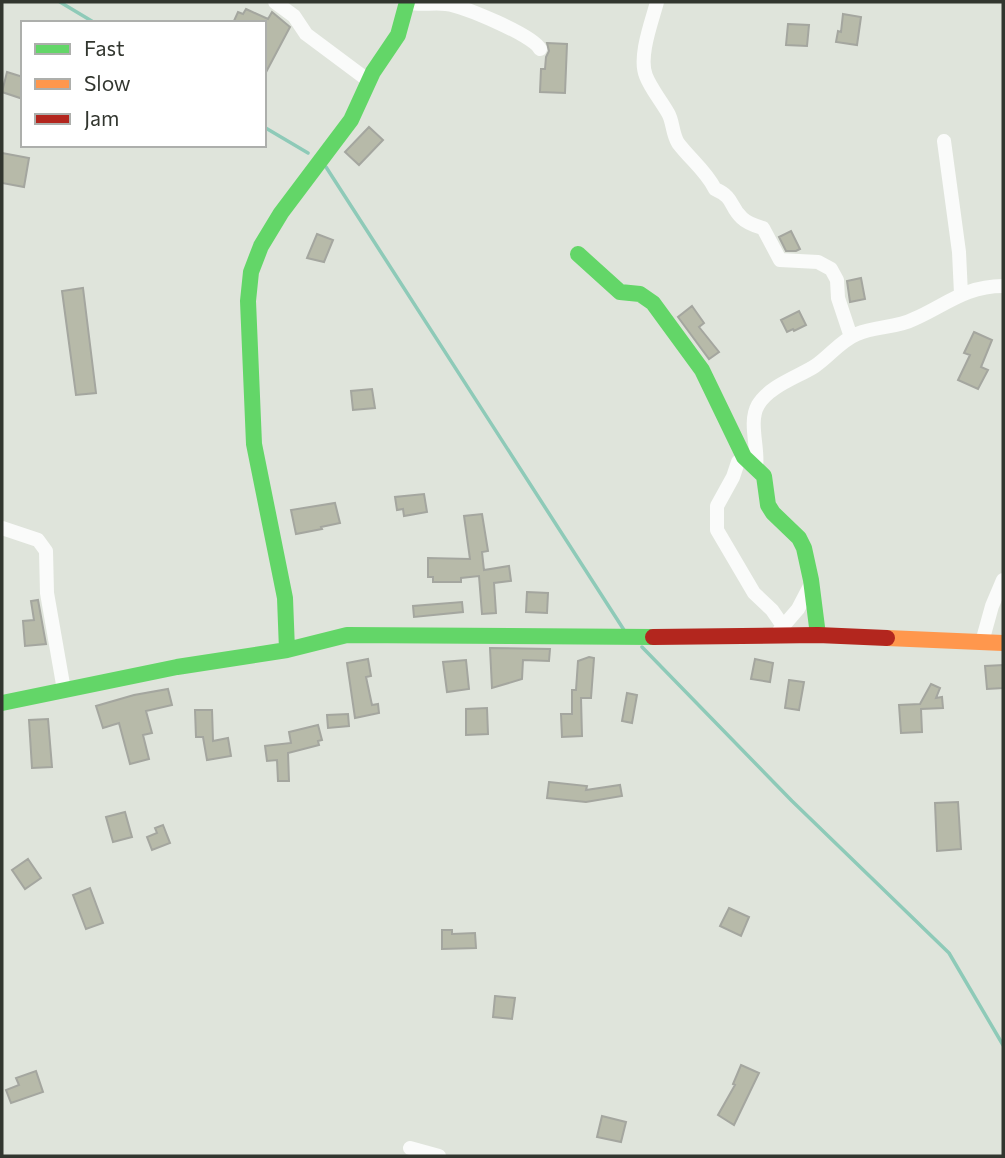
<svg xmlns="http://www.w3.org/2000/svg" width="1005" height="1158" viewBox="0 0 1005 1158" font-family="Commissioner,sans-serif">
	<rect width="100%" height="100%" fill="#dfe4db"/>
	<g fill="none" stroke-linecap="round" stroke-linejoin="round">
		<!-- stream -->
		<path stroke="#8ecab8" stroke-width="3.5" d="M60 2 95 23
			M264 127 308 153
			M326 167 624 630
			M642 647 792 801 949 953 1003 1045"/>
	</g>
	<!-- building -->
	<path fill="#b7baa9" stroke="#a4a69f" stroke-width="2" d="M246 9 268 19 272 12 290 27 264 76V23H233L238 12 243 14Z
		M843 14 861 17 857 45 836 42 838 31 841 32Z
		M788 24 809 25 807 46 786 45Z
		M547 43 567 44 565 93 540 92 541 69H545L546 57 549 51Z
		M7 72 23 77V99L2 92Z
		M369 127 383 140 359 165 345 152Z
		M2 153 29 158 24 187 2 183Z
		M791 231 800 249 796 251H786L779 237Z
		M317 234 333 240 324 262 307 258Z
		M861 278 865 299 850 302 847 281Z
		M83 288 96 393 76 395 62 291Z
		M692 306 704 323 699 327 719 352 709 359 678 317Z
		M799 311 806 325 794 331 793 329 787 332 781 320Z
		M974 332 992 340 981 367 988 370 978 389 958 380 970 355 964 353Z
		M372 389 375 408 353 410 351 391Z
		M424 494 427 512 404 516 403 509 397 510 395 497Z
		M335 503 340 523 321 527 322 529 296 534 291 510Z
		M482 514 488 551 482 552 484 570 509 566 511 581 494 583 496 613 482 614 479 576 461 578V582H433V577H428V558L470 559 464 516Z
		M527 592 548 593 547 613 526 612Z
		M38 600 46 644 25 646 23 621 34 620 31 601Z
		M462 602 463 612 414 617 413 606Z
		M490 648 550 649 549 661 523 660 522 679 492 688Z
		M589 657 594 658 591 698H581L582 736 562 737 561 714H572V690H576L578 661Z
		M368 659 371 676 366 677 372 705 378 704 379 713 355 718 347 663Z
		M755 659 773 663 770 682 751 679Z
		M466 660 469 689 447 692 443 662Z
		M1003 665V688L987 689 985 666Z
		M789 680 804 682 799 710 785 708Z
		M931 684 940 688 936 698 942 697 943 708 921 709 922 732 901 733 899 705 920 704Z
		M168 689 172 705 146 711 152 733 143 735 149 759 130 764 119 723 103 728 96 706 134 695Z
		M627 693 637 695 632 723 622 721Z
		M487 708 488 734 466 735V709Z
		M195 710H212L213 741 228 738 231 756 207 760 203 737H196Z
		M348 714 349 726 328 728 327 715Z
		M48 719 52 767 32 768 29 720Z
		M318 725 322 740 318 741 319 745 288 753 289 781H278L277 760 267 761 265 746 291 743 289 732Z
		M549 782 587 786 586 790 620 785 622 796 586 802 547 798Z
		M958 802 961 849 937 851 935 803Z
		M125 812 132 837 113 842 106 817Z
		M163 825 170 843 152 850 147 837 157 833 155 828Z
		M28 859 41 878 25 889 12 870Z
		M90 888 103 923 86 929 73 895Z
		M729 908 749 917 741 936 720 926Z
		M442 930H452V934L475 933 476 948 442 949Z
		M495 996 515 998 512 1019 493 1017Z
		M741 1065 759 1073 734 1125 718 1115 735 1085 733 1084Z
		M36 1071 43 1092 11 1103 6 1090 19 1085 16 1078Z
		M602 1116 626 1122 621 1142 597 1137Z"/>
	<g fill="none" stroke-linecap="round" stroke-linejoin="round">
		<!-- street -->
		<path stroke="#fafbfa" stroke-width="14" d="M275 2 294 16 306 34 369 81
			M407 2C419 6 433 2 446 4 463 6 533 35 540 49
			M657 2C652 21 638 57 646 76 650 87 661 101 668 113 673 121 672 133 678 143 690 159 706 171 715 189 735 198 729 206 742 218 748 224 756 226 763 228L780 260 818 262 831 269 837 280 838 298 851 337
			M944 141 959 252 961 294
			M744 457 738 462 733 477 717 506V530L754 593 772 610 783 626
			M756 468C759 448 748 423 758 405 769 386 798 377 815 366 830 356 840 341 857 334 875 326 897 328 914 319 946 305 965 286 1003 286
			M2 528 38 540 46 551 47 593 64 690
			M779 631 798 609 811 584
			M982 642 992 606 1003 580
			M410 1148 439 1156"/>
		<!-- fast -->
		<path stroke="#63d668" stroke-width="16" d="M578 254 620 292 640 294 653 303 702 370 744 457 764 476 768 505 773 513 799 538 804 548 811 580 818 635
			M287 650 285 598 254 444 248 301 251 272 261 246 281 213 351 120 373 72 398 35 407 2
			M2 703 177 667 287 650 347 635 653 637"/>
		<!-- slow -->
		<path stroke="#ff974d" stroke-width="16" d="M887 638 1003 643"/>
		<!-- jam -->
		<path stroke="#b3261e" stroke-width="16" d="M653 637 818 635 887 638"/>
	</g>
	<!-- border -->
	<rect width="1005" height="1158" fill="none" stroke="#32362f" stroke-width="7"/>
	<!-- legend -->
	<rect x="21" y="21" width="245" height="126" fill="#ffffff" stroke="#adafac" stroke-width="2"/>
	<rect x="35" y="44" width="35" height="10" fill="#63d668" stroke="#adafac" stroke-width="2"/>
	<text x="84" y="56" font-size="21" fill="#32362f">Fast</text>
	<rect x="35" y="79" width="35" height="10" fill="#ff974d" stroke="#adafac" stroke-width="2"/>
	<text x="84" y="91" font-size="21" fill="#32362f">Slow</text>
	<rect x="35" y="114" width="35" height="10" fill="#b3261e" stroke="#adafac" stroke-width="2"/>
	<text x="84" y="126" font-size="21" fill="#32362f">Jam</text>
</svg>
